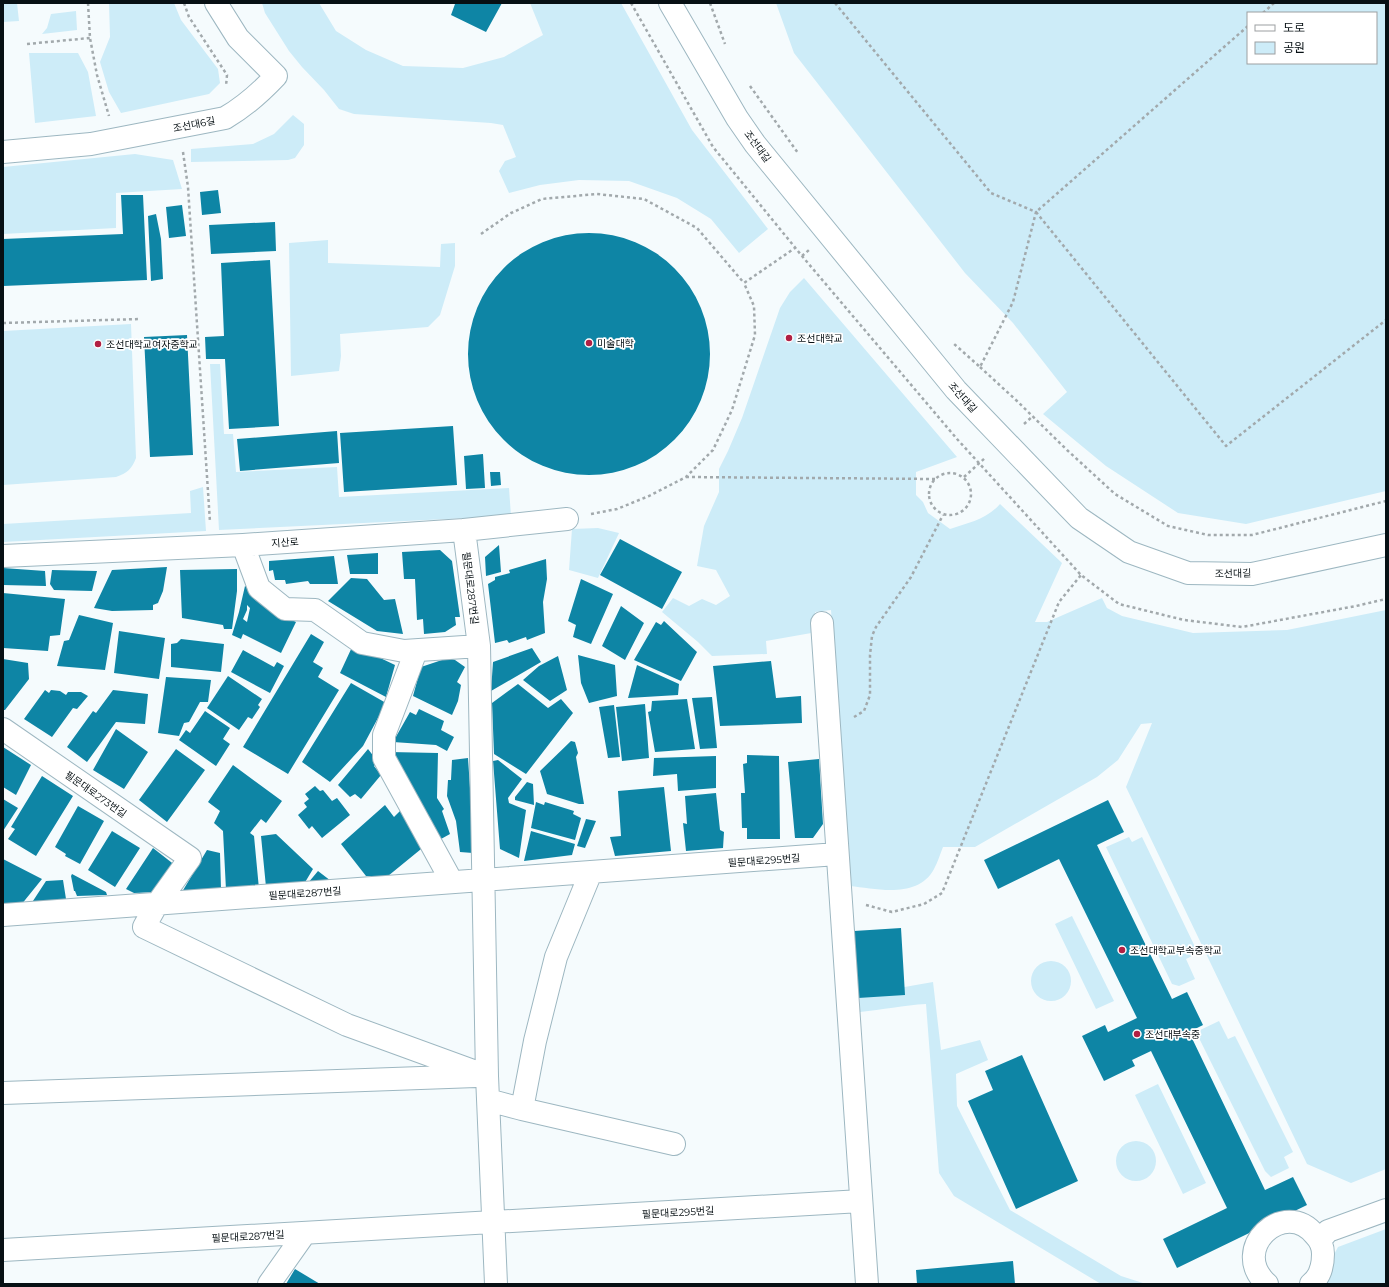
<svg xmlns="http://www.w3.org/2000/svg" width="1389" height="1287" viewBox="0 0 1389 1287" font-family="Montserrat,'Noto Sans KR',sans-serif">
	<rect width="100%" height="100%" fill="#f5fbfd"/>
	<!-- green -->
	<path fill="#cdecf8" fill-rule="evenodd" d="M3 3H17L19 21 3 22Z
		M109 3H174L181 20 218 69 220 83 209 94 121 113 109 92 100 62 110 37Z
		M262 3H319L336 31 366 50 403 66 463 68 504 57 543 35 530 3H621L692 130 768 229 739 253 711 219 677 198 629 181 579 180 540 185 509 193 499 171 505 161 516 157 503 125 491 123 354 114 339 109 324 90 302 67 289 51 265 13Z
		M776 3H1386V491L1246 524 1178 513 1106 466 1043 414 1067 392 1013 323 965 273 794 53ZM1248 13H1376V63H1248Z
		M76 11 77 30 42 34 47 28 51 14Z
		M29 53H78L88 72 96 116 35 123Z
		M293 115 304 124V145L295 158 288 160 191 162V149L253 144 274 134Z
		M135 154 173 160 182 189 116 193V228L3 234V167Z
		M328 240V263L440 267 441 244 455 243V266L440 315 428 327 340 334 341 356 339 371 291 376 289 243Z
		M804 278 957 457 916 472V495L923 502 928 513 950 529C968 523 987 519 1000 504L1062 563 1035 622H1047L1102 598 1107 608 1122 616 1193 633 1287 630 1386 610V1169L1351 1183 1307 1164 1126 787 1152 723 1141 724 1118 760 1097 777 975 847H943C940 854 938 862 934 869 918 899 877 889 850 886L831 610 815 612 817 632 766 641 767 654 712 656 698 642 662 612 673 598 689 606 702 599 716 605 730 596 716 570 697 566 704 526 719 492V469L728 451 742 418 780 308 790 292Z
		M131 324 136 458C132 469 127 473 116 477L3 485V331Z
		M210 364H220L224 434H233L236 472 337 467 339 497 509 488 511 516 219 530Z
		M203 487 206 531 3 542V524L191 513 190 491Z
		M598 528 619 533 598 578 569 570 572 529Z
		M1129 837 1132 842 1142 837 1198 953 1186 959 1195 979 1179 986 1172 984 1106 847Z
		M1072 916 1114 1001 1096 1009 1055 924Z
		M1031 981a20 20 0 1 1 40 0a20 20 0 1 1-40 0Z
		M933 982 941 1050 980 1040 988 1060 956 1074 957 1106 1010 1210 1121 1276 1146 1284H1101L954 1196 939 1173 926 1004C904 1005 882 1010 860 1012L859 995Z
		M1219 1021 1228 1039 1235 1036 1293 1152 1284 1157 1289 1168 1271 1177 1265 1171 1196 1032Z
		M1158 1084 1206 1183 1183 1194 1135 1095Z
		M1116 1161a20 20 0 1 1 40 0a20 20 0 1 1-40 0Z
		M1386 1229V1284H1327L1331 1260 1338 1247Z"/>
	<!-- building -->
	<path fill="#0e85a5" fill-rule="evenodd" d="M452 3H502L486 32 451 15 455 4Z
		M218 190 221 213 202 215 200 192Z
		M121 195H143L147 280 3 286V239L123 234Z
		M182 205 186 236 169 238 166 207Z
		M156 214 161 239 163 279 151 281 148 216Z
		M275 222 276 251 211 254 209 225Z
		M468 354a121 121 0 1 1 242 0a121 121 0 1 1-242 0Z
		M270 260 279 426 229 429 225 359H206L205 337 224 336 221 263Z
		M187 335 193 455 150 457 144 337Z
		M453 426 457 485 344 492 340 433Z
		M337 431 339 463 240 471 237 439Z
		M483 454 485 488 466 489 464 456Z
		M490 472H500L501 485 491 486Z
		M620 539 682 572 662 609 600 575Z
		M499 545 501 572 486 576 485 557Z
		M440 550 452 561 460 617H455L456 625 445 632 424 634 423 619 417 620 415 579H404L402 552Z
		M378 553V574H350L347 555Z
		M334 556 338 584H310L308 581 286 584 285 580H275L273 570 269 571V561Z
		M546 559 547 579 543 602 545 633 527 640 526 637 509 643 507 640 495 643 488 584 495 580V577L510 573 509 570Z
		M167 567 163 591 158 603 153 605V610L112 611 94 608 112 570Z
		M3 568 45 571 46 586 3 585Z
		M237 569V591L232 629H224L223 625 182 618 180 570Z
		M52 570 97 571 92 591 54 590 50 584Z
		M351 578 367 579 384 600 395 599 403 634 377 631 328 601Z
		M581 579 613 594 591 644 573 637 576 625 568 621Z
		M245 586 255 592 265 607 296 622 281 653 243 634 241 639 232 635 239 612ZM247 605 250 608 247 622 243 619 247 610Z
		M3 593 65 599 60 635 50 636 48 651 3 648Z
		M621 606 644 623 625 660 602 646Z
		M79 615 113 623 105 670 57 666 64 641 69 640Z
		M664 621 697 652 681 681 634 660 656 622 661 625Z
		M119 631 165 638 159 679 114 673Z
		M311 634 324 642 313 662 323 668 318 677 339 690 288 774 243 747Z
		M181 639 224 644 221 672 171 667V644L177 643Z
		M353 645 395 665 386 697 340 673Z
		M532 648 541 662 491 691 493 662Z
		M243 650 274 667 277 662 284 666 270 693 231 672Z
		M578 655 615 665 617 696 589 703 581 683Z
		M558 656 567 690 550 701 523 680 539 666Z
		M448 658 455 660 465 667 457 682 461 685 458 701 452 715 413 696 421 667Z
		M3 659 28 663 29 679 5 710H3Z
		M771 661 776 698 801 696 802 723 720 726 713 666Z
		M637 665 679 684 678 695 628 698Z
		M228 676 262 699 258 705 260 707 252 719 248 717 239 730 207 708Z
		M166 677 211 680 208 702H200L189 722 184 723 179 736 158 733Z
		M351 683 386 703 363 746 330 782 302 762Z
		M518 684 548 708 561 699 573 713 526 774 494 754 492 703Z
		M45 690 49 693 51 690 60 691 66 695 68 692H81L88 696 77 709 73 708 52 737 24 719Z
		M113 690 148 694 145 724 116 722 87 762 67 747 93 711 96 713Z
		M712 697 717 748 700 749 692 698Z
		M687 699 695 749 655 752 648 712 651 711 652 701Z
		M645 704 649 758 622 761 616 707Z
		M614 705 620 757 608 758 599 707Z
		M419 709 444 721 441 730 454 737 447 751 436 745 393 742 410 712 416 715Z
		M205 711 230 728 223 739 230 744 216 766 179 740 186 730 190 733Z
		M116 729 148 752 124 789 93 770Z
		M571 741 575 742 578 753 576 757 584 804H579L547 794 540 771Z
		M3 747 31 765 16 795 3 787Z
		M176 749 205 770 167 822 139 800Z
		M368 749 378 762 374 766 381 775 361 799 355 794 350 797 338 785Z
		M390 752 438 753 437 798 444 809 442 811 450 834 441 839 430 818 425 819Z
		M747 755 779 756 780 839H747V828H742L741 793H745L743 764 747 763Z
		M716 756V788L678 791 677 774 653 776 654 758Z
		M468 758 471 803 473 853 460 852 456 821 447 796 448 780H451L452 760Z
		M819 759 823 824 813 838H795L788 762Z
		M498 760 522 779 508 798 509 803 526 810 519 858 500 849 493 761Z
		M233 765 282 801 266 823 261 819 250 833 254 836 259 889 226 890 223 831 214 823 220 811 208 802Z
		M42 776 73 796 36 856 8 839 15 829 11 827Z
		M527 782 533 784 534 805 515 800V797Z
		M315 786 320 791 323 790 332 801 337 798 350 815 322 838 312 826 309 829 298 815 307 807 304 803 309 799 305 794Z
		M664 787 671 851 615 856 610 837 621 836 618 791Z
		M716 793 720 830 724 832 723 848 686 851 683 823 687 824 685 796Z
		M3 799 18 808 3 831Z
		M1108 800 1124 832 1097 845 1172 999 1187 992 1203 1025 1189 1032 1265 1190 1293 1177 1307 1205 1177 1268 1163 1239 1227 1208 1151 1051 1132 1060 1135 1066 1104 1081 1082 1036 1105 1025 1108 1032 1137 1018 1059 859 998 889 984 860Z
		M536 802 544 805 545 802 574 811 573 814 581 818 575 840 531 828Z
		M385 805 394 817 402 809 426 845 388 876H366L341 844Z
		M78 806 104 821 80 864 65 856 66 854 55 847Z
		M586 819 596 821 585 848 577 846Z
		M112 831 140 848 115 887 88 870Z
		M531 831 575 844 572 855 524 861Z
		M276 834 313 869 304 884 266 887 261 836Z
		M153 848 176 866 158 892 134 893 126 889Z
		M207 850 220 853 221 889 182 892Z
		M3 859 42 879 21 905H3Z
		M318 871 331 881 308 883Z
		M72 874 106 892 107 895 77 896 75 891H74L71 876Z
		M63 880 66 899 31 904 46 881Z
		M901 928 905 995 858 998 854 931Z
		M1022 1055 1078 1181 1016 1209 968 1101 993 1090 985 1071Z
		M1013 1261 1015 1284H917L916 1270Z
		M295 1269 320 1284H286Z"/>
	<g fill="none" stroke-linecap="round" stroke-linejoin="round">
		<!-- minor casing -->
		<g stroke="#9db7c1" stroke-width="24">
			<path id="minor" d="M670 3 737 118 755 144 956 390 1079 518 1129 552 1188 573 1252 574 1386 545
				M3 152 91 144 225 118C244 107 260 93 276 76L238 38 216 3
				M464 530 479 646 487 1076 496 1284
				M243 545 259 588 285 609 315 610 362 643 404 651 479 646
				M3 556 243 545 464 530 567 519
				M822 623 867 1284
				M416 651 384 735V758L452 882
				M3 729 190 858 157 904 144 927 347 1025 487 1076
				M3 915 837 854
				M3 1093 476 1076
				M488 1100 522 1109 674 1144
				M522 1109 535 1041 556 957 591 872
				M1320 1240 1328 1231 1386 1210
				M3 1250 861 1201
				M269 1284 305 1233
				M1267 1284C1228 1249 1285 1197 1315 1235 1320 1240 1323 1247 1323 1254 1323 1265 1320 1277 1311 1284"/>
		</g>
		<!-- path -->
		<path stroke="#a2a9ac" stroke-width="2.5" stroke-dasharray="3 3" stroke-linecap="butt" d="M88 3 90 38 97 75 109 116
			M184 3 189 17 227 75 226 86
			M631 3 713 147 802 256 957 439 1081 575 1119 604 1184 620 1242 627 1356 606 1386 599
			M710 3 725 44
			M835 3 991 193 1036 212 1013 302 980 367 953 343
			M1263 13 1274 3
			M1248 26 1036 212 1226 446 1386 320
			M27 44 90 38
			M750 86 798 153
			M183 152 188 187 210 522
			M481 234 511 213 542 199 597 194 644 199 697 228 744 283
			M802 256 809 250
			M3 323 140 319
			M980 367 1017 401 1067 450 1115 494 1168 526 1208 535H1252L1386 501
			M1024 424 1033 416
			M929 494a21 21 0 1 1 42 0a21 21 0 1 1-42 0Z
			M686 477 935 479
			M964 477 985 458
			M591 514 617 509 649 496 686 477 713 450 732 410 755 335 754 306 744 283 795 248
			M854 717 864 711 870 695V655L872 636 876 627 911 577 943 515
			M866 905 892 912 924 904 942 893 1059 602 1081 575"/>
		<!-- minor -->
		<use href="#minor" stroke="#fff" stroke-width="22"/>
	</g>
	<!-- markers -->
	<g fill="#b11f43" stroke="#fff" stroke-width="1.5">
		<circle cx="789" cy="338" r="4"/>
		<circle cx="589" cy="343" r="4"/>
		<circle cx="98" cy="344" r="4"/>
		<circle cx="1122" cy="950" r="4"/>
		<circle cx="1137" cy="1034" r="4"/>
	</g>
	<g text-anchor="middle" stroke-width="3.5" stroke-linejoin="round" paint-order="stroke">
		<!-- street labels -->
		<g font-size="10" fill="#071014" stroke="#fff">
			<text transform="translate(194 124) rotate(-11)" y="4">조선대6길</text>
			<text transform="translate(758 146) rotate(53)" y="4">조선대길</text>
			<text transform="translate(963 397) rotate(48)" y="4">조선대길</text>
			<text transform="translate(285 542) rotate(-4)" y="4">지산로</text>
			<text transform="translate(1233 573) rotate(-1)" y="4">조선대길</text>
			<text transform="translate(471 588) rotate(83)" y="4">필문대로287번길</text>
			<text transform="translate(96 794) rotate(35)" y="4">필문대로273번길</text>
			<text transform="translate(764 860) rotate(-4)" y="4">필문대로295번길</text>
			<text transform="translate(305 893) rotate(-4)" y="4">필문대로287번길</text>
			<text transform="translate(678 1212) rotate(-3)" y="4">필문대로295번길</text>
			<text transform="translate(248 1236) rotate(-3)" y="4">필문대로287번길</text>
		</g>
		<!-- poi labels -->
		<g font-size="10" fill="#071014" stroke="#fff" text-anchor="start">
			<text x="797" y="342">조선대학교</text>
			<text x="597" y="347">미술대학</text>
			<text x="106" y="348">조선대학교여자중학교</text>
			<text x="1130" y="954">조선대학교부속중학교</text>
			<text x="1145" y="1038">조선대부속중</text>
		</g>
	</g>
	<!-- border -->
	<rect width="1389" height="1287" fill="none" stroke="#071014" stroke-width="8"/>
	<!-- legend -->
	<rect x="1247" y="12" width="130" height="52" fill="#ffffff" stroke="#9c9fa1"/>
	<rect x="1255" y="25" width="20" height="6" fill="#ffffff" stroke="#9c9fa1"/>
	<text x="1283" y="32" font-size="12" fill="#071014">도로</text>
	<rect x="1255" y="42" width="20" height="12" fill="#cdecf8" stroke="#9c9fa1"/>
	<text x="1283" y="52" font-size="12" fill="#071014">공원</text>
</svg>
